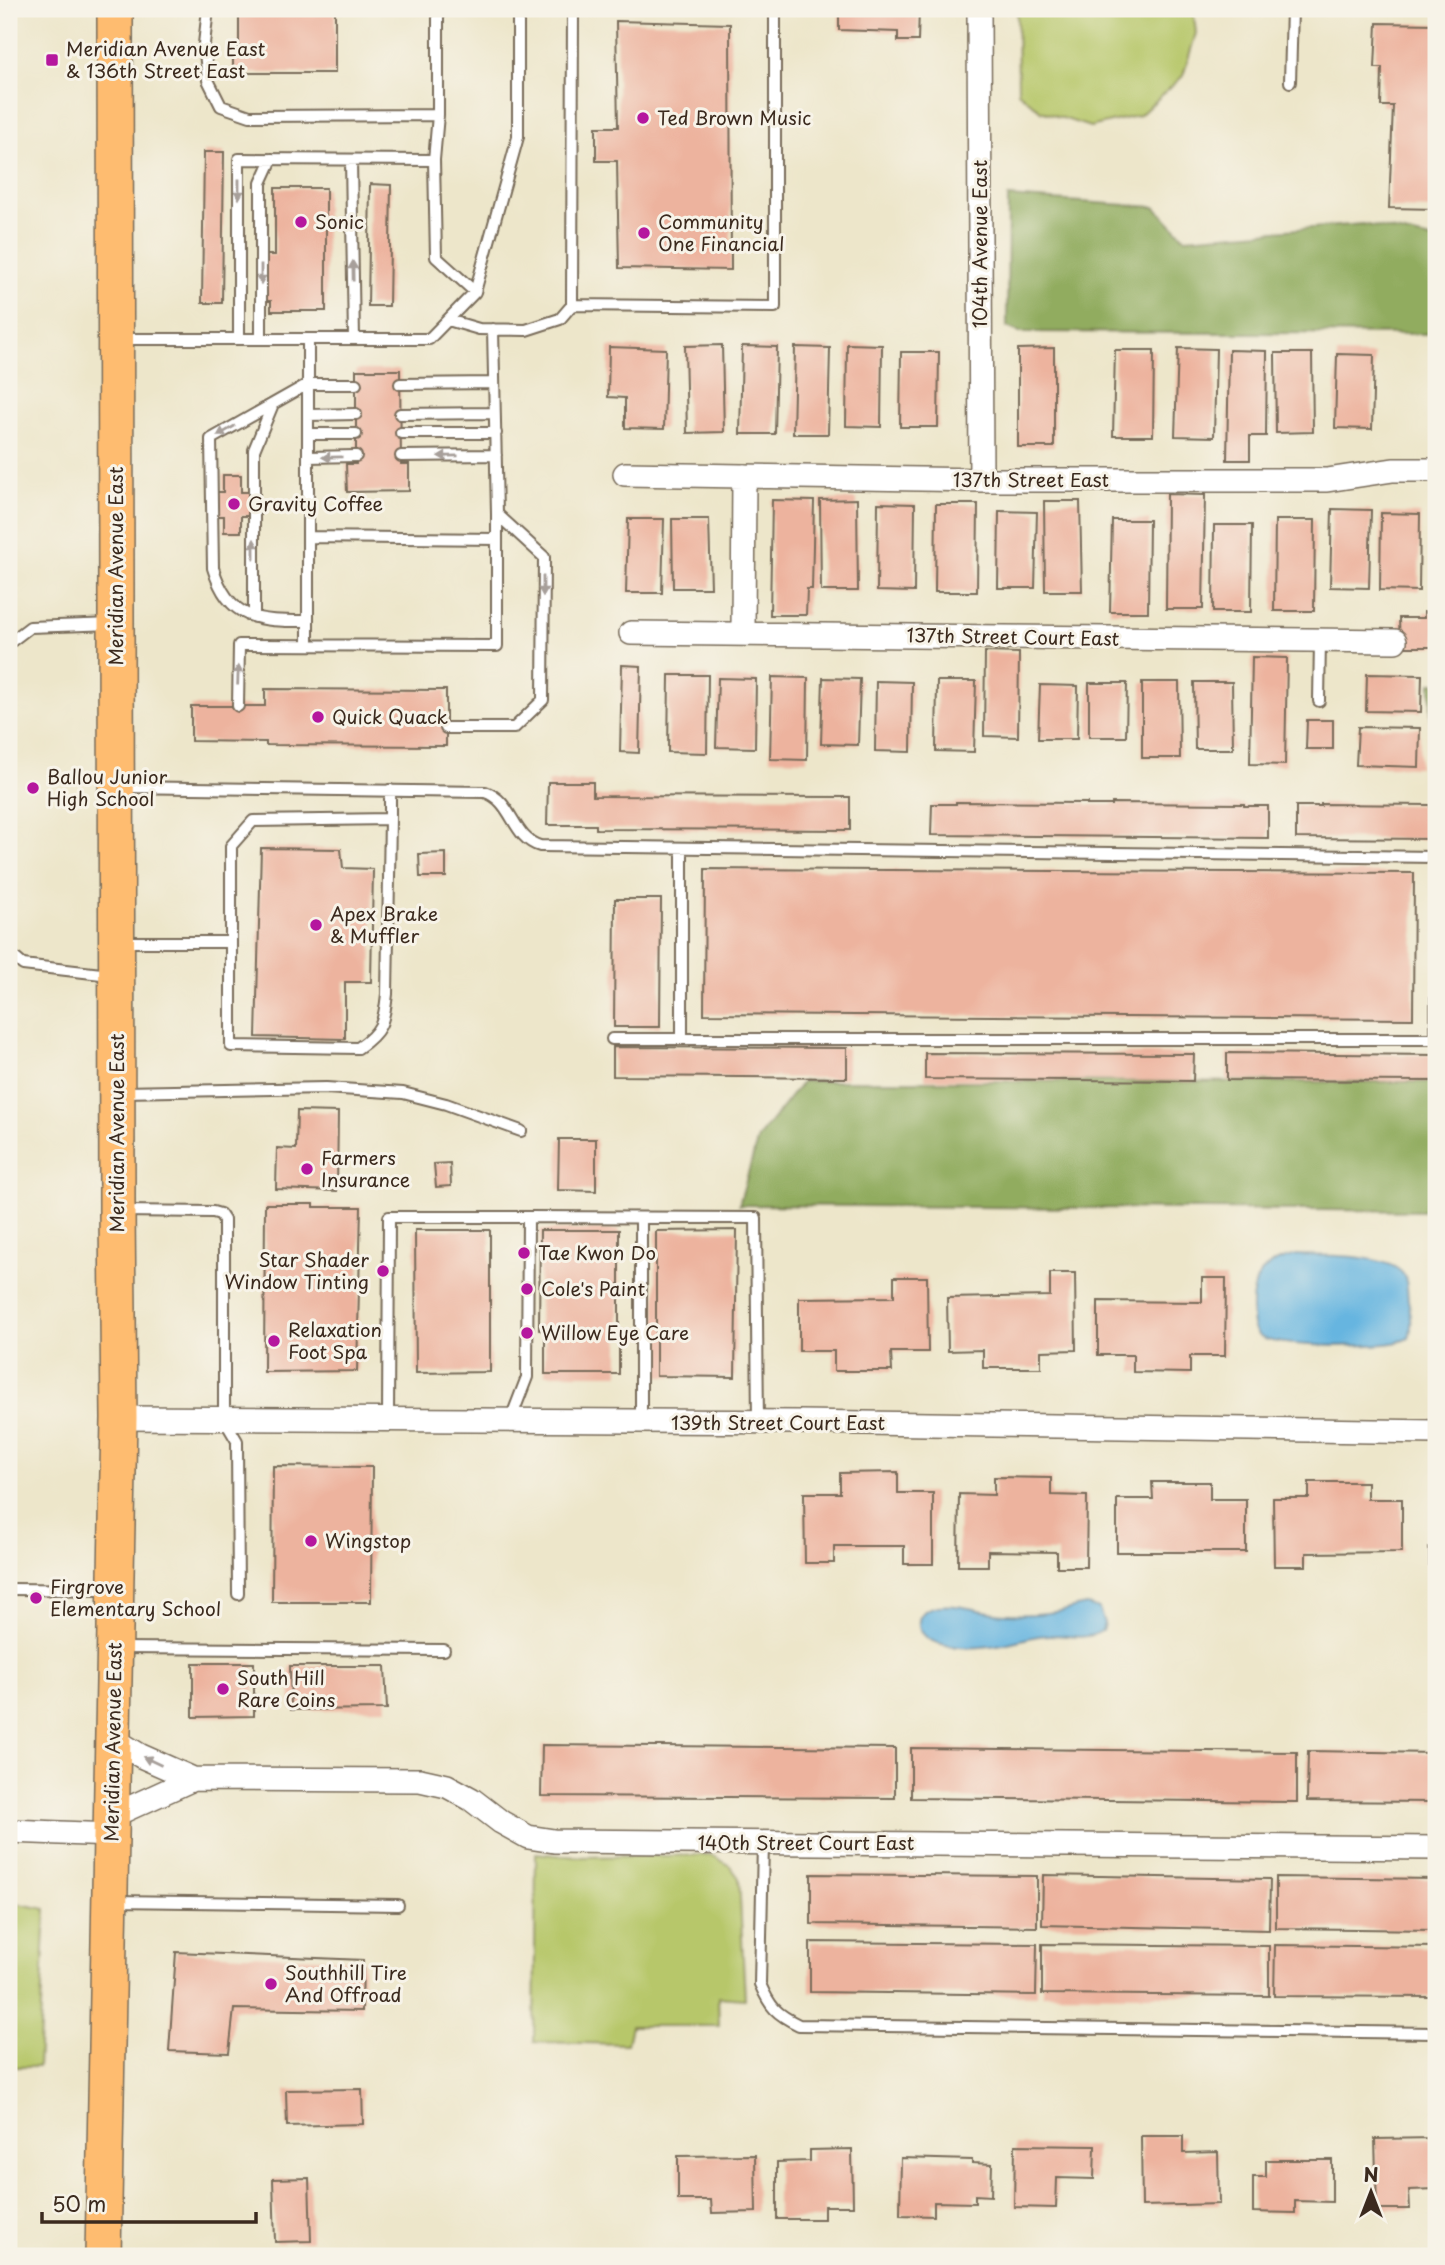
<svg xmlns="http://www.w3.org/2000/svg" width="1445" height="2265" viewBox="0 0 1445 2265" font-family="'Playpen Sans',sans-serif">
	<rect width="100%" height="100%" fill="#f7f3e8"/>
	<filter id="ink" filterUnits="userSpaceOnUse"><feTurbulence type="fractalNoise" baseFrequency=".0143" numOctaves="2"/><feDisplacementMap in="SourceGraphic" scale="14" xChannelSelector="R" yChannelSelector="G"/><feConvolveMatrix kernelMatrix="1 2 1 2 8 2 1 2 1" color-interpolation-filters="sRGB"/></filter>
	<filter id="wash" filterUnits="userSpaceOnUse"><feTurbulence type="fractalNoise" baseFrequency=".00686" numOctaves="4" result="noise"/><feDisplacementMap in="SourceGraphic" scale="28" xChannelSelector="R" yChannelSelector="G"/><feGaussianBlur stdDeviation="1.57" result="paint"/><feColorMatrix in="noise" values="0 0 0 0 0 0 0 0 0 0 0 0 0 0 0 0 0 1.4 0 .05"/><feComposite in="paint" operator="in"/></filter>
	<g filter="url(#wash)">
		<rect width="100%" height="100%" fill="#ede6ca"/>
		<!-- green -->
		<path fill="#b7c76a" stroke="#797844" stroke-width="2" d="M1017 9H1193L1196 33 1183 76 1140 115 1090 127 1041 111 1018 92Z
			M536 1853 576 1857 712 1855 730 1866 739 1878 745 1999 718 1997 719 2026H631L627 2044 534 2042Z
			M9 1902 46 1909 38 2067H9Z"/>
		<!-- forest -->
		<path fill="#91ac5e" stroke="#666b3e" stroke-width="2" d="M1008 197 1155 207 1185 238 1363 224 1436 240V334L1019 332 1007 327Z
			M1431 683H1436V771H1431Z
			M803 1081 1436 1082V1211L739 1205 758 1138Z"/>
		<!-- water -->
		<path fill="#66b5e0" stroke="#50707f" stroke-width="2" d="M1297 1255C1322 1256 1387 1253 1403 1274 1408 1280 1407 1293 1408 1300 1411 1314 1413 1325 1409 1338 1404 1340 1399 1342 1393 1343 1372 1347 1273 1348 1259 1336 1252 1329 1252 1320 1252 1311 1251 1276 1264 1262 1297 1255Z
			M1087 1605 1099 1609 1104 1623 1102 1631C1084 1641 1070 1635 1050 1635 1034 1635 1019 1641 1003 1644 983 1648 958 1649 938 1643 914 1636 911 1610 938 1606 961 1603 985 1614 1007 1614 1025 1615 1044 1614 1061 1611 1070 1609 1078 1606 1087 1605Z"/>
		<g id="blocks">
			<!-- building -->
			<path fill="#edb39e" d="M239 9 335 10V73H233V48H239Z
				M839 9H919L918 41H898V32L839 30Z
				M616 21 730 24 731 270 619 268 617 161H596V127H618Z
				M1377 23 1436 24V209L1389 208 1393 106H1381L1382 68H1375Z
				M204 152H224L222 303H202Z
				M370 184 391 185 389 306H368Z
				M275 188H326V311H271V301H261V255H275Z
				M847 344 882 345 881 427 846 426Z
				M722 345 724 432 687 433 685 346Z
				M742 346 777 347 775 434H740Z
				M609 347 666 349 664 429 625 428V398L608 397Z
				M795 347 830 348 828 434H793Z
				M1054 348V447H1018V349Z
				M1178 348 1216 349 1214 437 1175 436Z
				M1115 350H1154L1153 436H1113Z
				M1229 350 1267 351 1266 436H1250V460H1227Z
				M901 352H939L938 427H900Z
				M1275 353H1312L1313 432 1276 433Z
				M1337 354 1374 355 1372 429 1335 428Z
				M356 370H400L401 464H409V491L347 492 346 464H356Z
				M223 475H241V492H253V516H241V532H224V516H215V492H223Z
				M1167 494 1205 495 1203 609H1166Z
				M857 499 858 591H821L820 500Z
				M772 500 814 501 812 589H807L806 615H770Z
				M1044 501H1080L1082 591H1045Z
				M878 503 915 504 914 592 877 591Z
				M936 504H978L977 592H935Z
				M1332 509 1371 510 1369 588 1330 587Z
				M999 511 1037 512 1035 588H998Z
				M1381 513 1420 514 1419 591 1380 590Z
				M628 519H664L662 593H626Z
				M672 519H709L711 588H673Z
				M1112 520H1149L1148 612H1110Z
				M1275 520H1315L1314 611H1274Z
				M1214 525H1252L1251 612H1213Z
				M1424 612H1436V647H1400L1399 618H1424Z
				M985 652 1019 653 1018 737 984 736Z
				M1252 657 1287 658 1285 765 1250 764Z
				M622 665 641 666 639 753 620 752Z
				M1367 674 1422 675 1421 712 1366 711Z
				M669 675H708L707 753 668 752Z
				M772 677 808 678 807 760 770 759Z
				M718 678 756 679 755 748 716 747Z
				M823 678 860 679 858 745 821 744Z
				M876 681 912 682 911 752 875 751Z
				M937 681H976L974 752 936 751Z
				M1142 682H1179L1180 758H1142Z
				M1194 682H1232L1233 749H1195Z
				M1089 683H1127L1126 737H1089Z
				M1040 685 1078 686 1077 739H1038Z
				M265 689 446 690V746L266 745V742L191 741V706H265Z
				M1307 720H1333V749H1306Z
				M1358 727 1420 728 1419 767 1356 765Z
				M548 782H593V796L850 797V830L596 829V825H547Z
				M956 802 1087 803V805H1112V803L1244 804V806H1268V838L931 835 932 804H956Z
				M1321 804 1430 805V807H1436V839L1296 838V806H1321Z
				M261 848 341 849 343 868 373 869 371 982H345V1039L256 1037Z
				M446 853V877H420L419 854Z
				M705 869 1414 873 1413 1019 704 1014Z
				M615 899H661L660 1027H614Z
				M613 1047 847 1048V1078L613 1076Z
				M925 1053 1194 1054 1193 1081 925 1079Z
				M1227 1053 1436 1055V1081L1227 1080Z
				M297 1111 338 1112 337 1191 276 1189 277 1148 296 1149Z
				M559 1139H596V1191L558 1190Z
				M450 1163 451 1186 436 1187 434 1164Z
				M265 1204H314V1207H361L357 1371 264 1372Z
				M415 1230H490V1372L416 1373Z
				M540 1230H619V1374H545V1331L539 1330Z
				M737 1230 735 1377 656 1376V1231Z
				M1050 1273H1075L1076 1350 1041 1351V1368H983V1350L948 1351 947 1298 1050 1296Z
				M894 1277H927L928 1352H891L892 1371H834V1351H799V1298L894 1297Z
				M1202 1278H1226L1225 1356H1190V1373L1133 1372V1355H1098V1301L1202 1302Z
				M273 1466 372 1467 371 1602H272Z
				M898 1472V1493H933V1564H904V1546H834V1563H805L804 1493H840V1473Z
				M994 1477 1051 1478V1495L1087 1496 1086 1567H1057V1552L988 1551V1566H958L959 1494 994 1495Z
				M1152 1482H1210V1499H1246V1552H1117V1499H1153Z
				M1309 1482H1367V1499H1402V1552L1306 1553V1566H1274L1273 1498H1309Z
				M1429 1548H1436V1623L1430 1624Z
				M193 1663H254V1716L193 1717Z
				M290 1666H385L387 1709 291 1710Z
				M542 1745 895 1748V1798L541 1796Z
				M911 1748 1297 1752V1802L911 1798Z
				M1308 1751 1436 1753V1802L1307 1801Z
				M811 1874 1037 1876V1927L811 1924Z
				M1043 1875 1270 1879 1269 1930 1042 1925Z
				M1276 1877 1436 1879V1930L1276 1928Z
				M810 1942 1037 1944 1036 1995 810 1992Z
				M1042 1944 1269 1946V1996L1042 1994Z
				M1275 1945 1436 1947V1997L1274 1996Z
				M176 1952 363 1960 362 2011 234 2009 229 2053 169 2051Z
				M362 2089 363 2124 287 2126 286 2090Z
				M1141 2136H1183V2153L1218 2152 1219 2204 1142 2206Z
				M1436 2138V2189L1409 2190 1410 2209H1377L1375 2139Z
				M1015 2145 1095 2146 1094 2179 1057 2178 1056 2208 1014 2207Z
				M852 2149 853 2206H824V2219H777V2162L810 2161V2150Z
				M755 2155 756 2212 712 2213 711 2200H678V2156Z
				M901 2158 972 2160V2163L992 2164 991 2196 975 2195V2203L934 2202V2216L900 2215Z
				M1266 2160H1332V2202L1295 2201V2213L1253 2212V2177H1266Z
				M309 2178 311 2241 275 2242 273 2179Z"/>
		</g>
	</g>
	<g filter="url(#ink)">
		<use href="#blocks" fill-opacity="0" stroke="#796c5a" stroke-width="2"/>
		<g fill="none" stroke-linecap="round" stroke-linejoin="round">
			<!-- service casing -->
			<g stroke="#796c5a" stroke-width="14">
				<path id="service" d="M208 9 204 44 208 80 221 106 250 116 438 115
					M1290 82 1292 9
					M351 160 354 339
					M434 160 436 257 475 292
					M572 305 775 307V9
					M448 320 479 329 526 330 560 319 572 305 573 9
					M122 339H429L475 292 518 137V9
					M239 339V159L434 160 438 115V9
					M261 339V183L272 159
					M308 339V645
					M400 384 494 383
					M400 414 494 413
					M308 415 356 414
					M401 433H496
					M308 434H356
					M401 456 496 455
					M308 457 356 456
					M308 537 497 539
					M254 617V450L273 404
					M308 621C260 621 229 622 213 568L211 439 308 384H356
					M9 643 30 627 113 624
					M1319 701 1320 640
					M238 706 239 645 497 646V514L493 329
					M446 728H514L543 700 544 557 497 514
					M119 787 485 792C513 801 512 838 540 846L1436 857
					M390 819 253 821 231 846V1046L358 1048C382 1032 384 1022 387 994L390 819V790
					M682 848V1039
					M1436 857V1039
					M122 942H231
					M9 953 23 965 110 975
					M612 1039H1436
					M123 1092 326 1088 403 1093 446 1104 521 1131
					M120 1211 213 1212 220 1214 224 1220V1419L237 1441 238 1594
					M641 1218V1422
					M388 1420 389 1217H528
					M510 1421 527 1377 528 1217 756 1218 758 1422
					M9 1589 110 1590
					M118 1648 444 1650
					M763 1843 760 1984C770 2007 776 2014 799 2025L1436 2033
					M113 1901 398 1905"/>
			</g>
			<!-- minor casing -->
			<g stroke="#796c5a" stroke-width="26">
				<path id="minor" d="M979 9 981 480
					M625 474 981 480H1327L1393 470H1436
					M631 633 1395 641
					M743 634 744 476
					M119 1418 800 1422 1436 1432
					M113 1739 141 1756 193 1779
					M112 1816 193 1779 420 1780 447 1786 471 1799 501 1822 528 1837 554 1841 1436 1848
					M9 1831 112 1835"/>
			</g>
			<!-- primary casing -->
			<g stroke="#796c5a" stroke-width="38">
				<path id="primary" d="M103 2256 119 1418 117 1211 115 9"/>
			</g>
			<!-- service -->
			<use href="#service" stroke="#fff" stroke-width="10"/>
			<!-- minor -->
			<use href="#minor" stroke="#fff" stroke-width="23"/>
			<!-- primary -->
			<use href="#primary" stroke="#febc70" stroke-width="35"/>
		</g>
		<!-- one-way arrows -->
		<defs><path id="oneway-solid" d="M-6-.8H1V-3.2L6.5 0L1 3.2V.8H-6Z" transform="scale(1.75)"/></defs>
		<g fill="#a79f9a">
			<use href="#oneway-solid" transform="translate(239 189) rotate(90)"/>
			<use href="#oneway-solid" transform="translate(353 271) rotate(-91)"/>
			<use href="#oneway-solid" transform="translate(261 274) rotate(90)"/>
			<use href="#oneway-solid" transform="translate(226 431) rotate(150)"/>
			<use href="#oneway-solid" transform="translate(448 456) rotate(179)"/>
			<use href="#oneway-solid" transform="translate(332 457) rotate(179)"/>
			<use href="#oneway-solid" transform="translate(254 549) rotate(-90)"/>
			<use href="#oneway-solid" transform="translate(543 586) rotate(90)"/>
			<use href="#oneway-solid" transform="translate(238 675) rotate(-88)"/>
			<use href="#oneway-solid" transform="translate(152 1761) rotate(-155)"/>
		</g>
	</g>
	<!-- markers -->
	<g fill="#b5179e" stroke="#f7f3e8" stroke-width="2.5">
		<rect x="45" y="53" width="14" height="14" rx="3.5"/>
		<circle cx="643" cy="118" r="7"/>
		<circle cx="301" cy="222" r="7"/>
		<circle cx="644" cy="233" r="7"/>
		<circle cx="234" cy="504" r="7"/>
		<circle cx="318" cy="717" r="7"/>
		<circle cx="33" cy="788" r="7"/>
		<circle cx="316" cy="925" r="7"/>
		<circle cx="307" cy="1169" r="7"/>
		<circle cx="524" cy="1253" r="7"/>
		<circle cx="383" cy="1271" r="7"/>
		<circle cx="527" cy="1289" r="7"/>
		<circle cx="527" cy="1333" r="7"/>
		<circle cx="274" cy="1341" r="7"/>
		<circle cx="311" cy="1541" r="7"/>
		<circle cx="36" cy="1598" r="7"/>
		<circle cx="223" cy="1689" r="7"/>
		<circle cx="271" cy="1984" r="7"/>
	</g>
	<g text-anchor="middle" stroke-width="6" stroke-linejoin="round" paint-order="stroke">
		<!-- poi labels -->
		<g font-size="19" fill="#3b2a1e" stroke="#f7f3e8" text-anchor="start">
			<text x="66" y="56">Meridian Avenue East<tspan x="66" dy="22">&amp; 136th Street East</tspan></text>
			<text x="657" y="125">Ted Brown Music</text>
			<text x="315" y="229">Sonic</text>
			<text x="658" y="229">Community<tspan x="658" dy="22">One Financial</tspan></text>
			<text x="248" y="511">Gravity Coffee</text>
			<text x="332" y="724">Quick Quack</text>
			<text x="47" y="784">Ballou Junior<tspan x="47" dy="22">High School</tspan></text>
			<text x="330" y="921">Apex Brake<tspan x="330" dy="22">&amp; Muffler</tspan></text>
			<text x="321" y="1165">Farmers<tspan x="321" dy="22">Insurance</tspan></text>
			<text x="538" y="1260">Tae Kwon Do</text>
			<text x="369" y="1267" text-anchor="end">Star Shader<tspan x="369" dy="22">Window Tinting</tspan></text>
			<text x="541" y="1296">Cole's Paint</text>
			<text x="288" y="1337">Relaxation<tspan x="288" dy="22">Foot Spa</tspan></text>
			<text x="541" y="1340">Willow Eye Care</text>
			<text x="325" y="1548">Wingstop</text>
			<text x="50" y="1594">Firgrove<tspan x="50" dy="22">Elementary School</tspan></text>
			<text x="237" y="1685">South Hill<tspan x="237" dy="22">Rare Coins</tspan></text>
			<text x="285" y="1980">Southhill Tire<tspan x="285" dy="22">And Offroad</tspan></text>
		</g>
		<!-- street labels -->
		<g font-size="19" fill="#3b2a1e" stroke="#f7f3e8">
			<text transform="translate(980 244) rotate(-90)" y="7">104th Avenue East</text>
			<text x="1031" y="487">137th Street East</text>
			<text transform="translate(116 566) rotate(-90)" y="7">Meridian Avenue East</text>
			<text transform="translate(1013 637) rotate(1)" y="7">137th Street Court East</text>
			<text transform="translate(117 1133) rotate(-90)" y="7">Meridian Avenue East</text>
			<text x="778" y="1430">139th Street Court East</text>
			<text transform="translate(113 1742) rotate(-89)" y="7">Meridian Avenue East</text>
			<text x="806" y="1850">140th Street Court East</text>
		</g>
	</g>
	<!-- margin -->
	<rect width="1445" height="2265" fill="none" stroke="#f7f3e8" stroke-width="35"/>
	<!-- north arrow -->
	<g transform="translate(1371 2192)" stroke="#f7f3e8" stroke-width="5" paint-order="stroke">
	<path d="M0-5L12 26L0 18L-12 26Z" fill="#3b2a1e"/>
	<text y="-10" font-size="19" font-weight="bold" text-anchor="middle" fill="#3b2a1e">N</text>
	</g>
	<!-- scale -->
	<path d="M42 2212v10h214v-10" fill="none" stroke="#3b2a1e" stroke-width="3.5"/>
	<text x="52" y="2212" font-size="21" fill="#3b2a1e" stroke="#f7f3e8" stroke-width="5" paint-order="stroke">50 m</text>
</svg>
